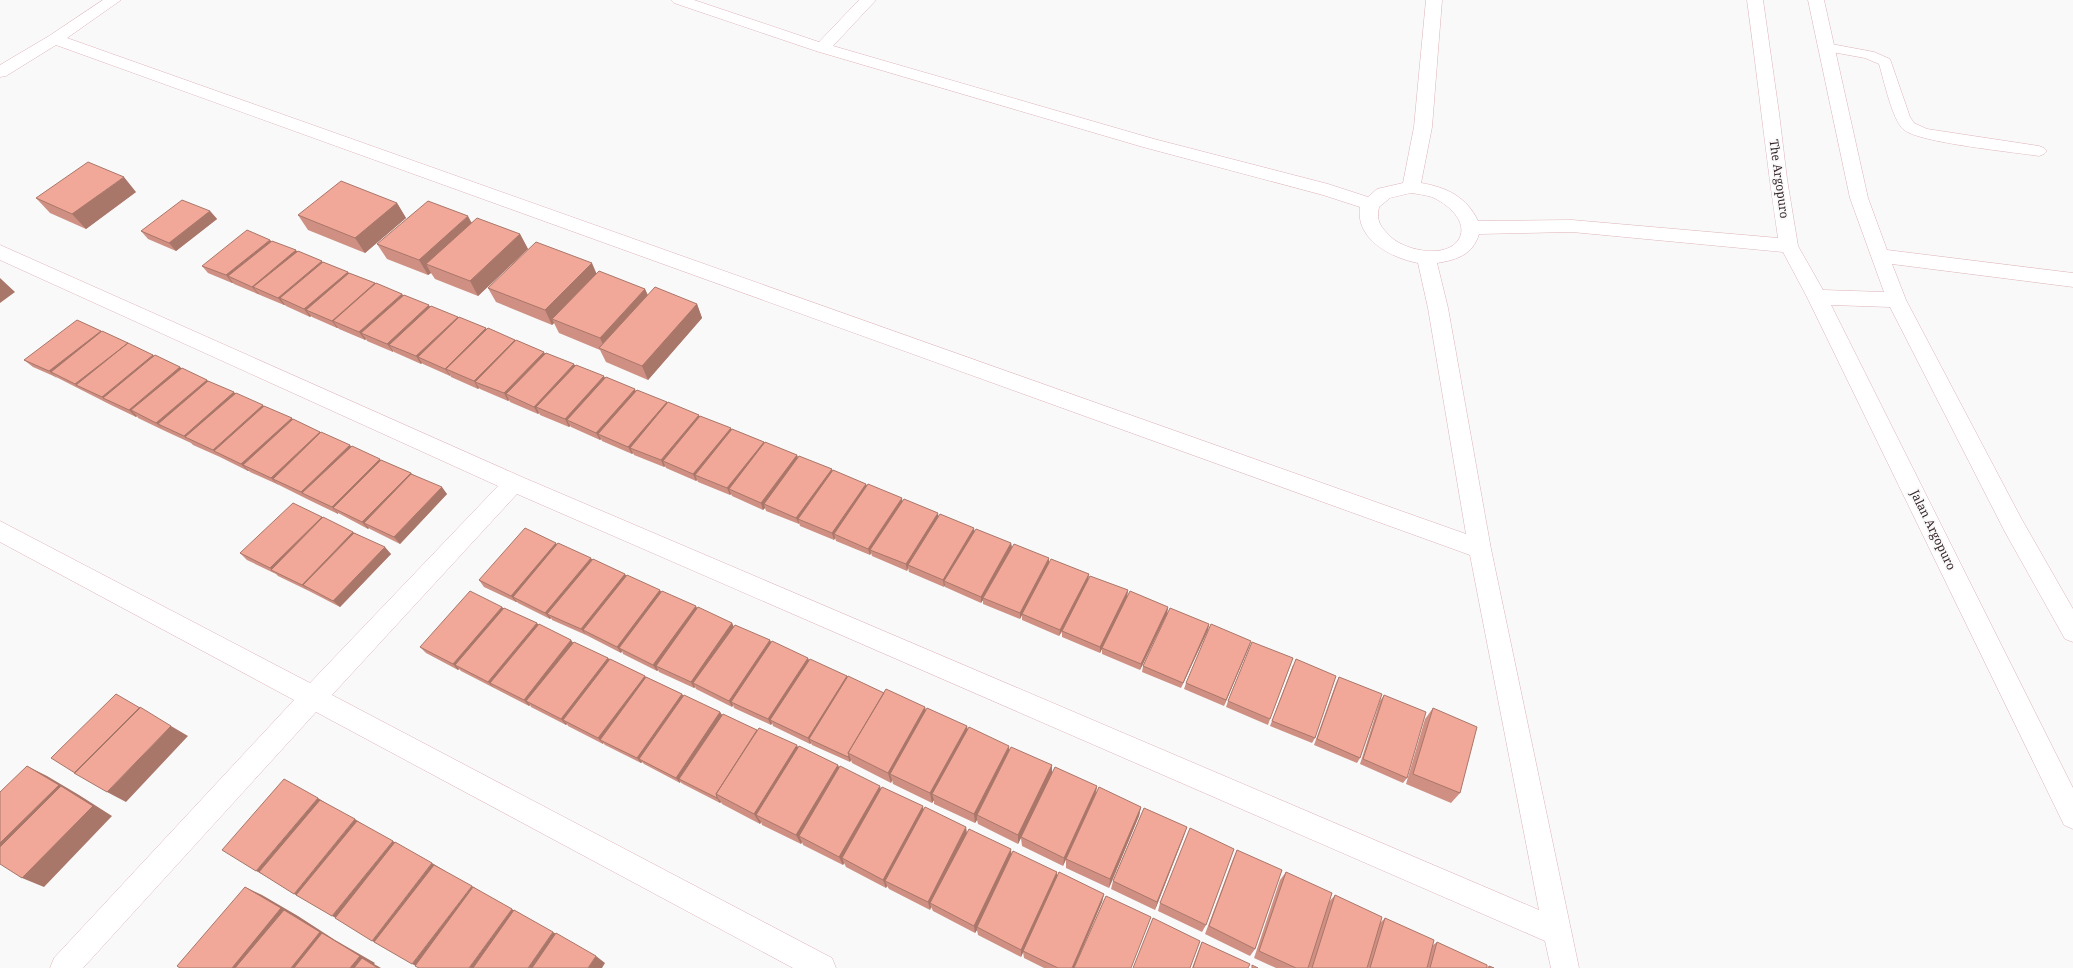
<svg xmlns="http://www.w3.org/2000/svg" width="2073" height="968" viewBox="0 0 2073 968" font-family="'Noto Serif',serif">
	<rect width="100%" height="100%" fill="#f9f9f9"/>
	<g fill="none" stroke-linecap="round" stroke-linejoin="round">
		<!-- lane casing -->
		<g stroke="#deb3b9" stroke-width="1">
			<path id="lane" d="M1826 43 1874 52 1890 59 1910 117 1914 123 1927 129 2039 146 2044 148 2047 151 2044 154 2039 156C2013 152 1921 143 1904 130 1892 120 1884 80 1879 64L1865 58 1821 50 1819 47 1821 44Z"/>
		</g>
		<!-- street casing -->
		<g stroke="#deb3b9" stroke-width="1">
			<path id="street" d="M103 0H121L67 38 1466 534 1428 308 1418 263C1391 258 1355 239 1360 207L1323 195 1143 147 816 51 674 3 671 0H694L819 42 859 0H876L833 46 1154 139 1328 184 1368 197 1377 189 1403 183 1414 127 1426 0H1442L1432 127 1421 183C1446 187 1467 197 1478 221L1572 220 1778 238C1766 159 1758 79 1747 0H1763L1779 113 1787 179 1798 246 1823 290 1884 292 1850 198 1808 0H1824L1868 198 1887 250 2073 273V287L1892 264 1906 300 2021 518 2073 609V642L2065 639 2005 532 1890 307 1831 305 2073 788V829L2064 825 1807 297 1783 252 1572 232 1479 234C1473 255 1456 260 1437 263L1448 308 1491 549 1579 968H1551L1545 941 517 494 332 695 832 958 836 968H793L316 712 83 968H50L54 958 294 700 0 542V521L310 683 498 486 0 260V245L522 477 1539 910 1470 555 56 45 6 76 0 77V65L49 36ZM1411 193C1418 194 1425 195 1432 197 1446 203 1469 221 1459 239 1447 259 1407 251 1392 238 1381 227 1376 223 1379 207L1390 198Z"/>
		</g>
		<!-- lane -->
		<use href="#lane" fill="#fff" fill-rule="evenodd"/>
		<!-- street -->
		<use href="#street" fill="#fff" fill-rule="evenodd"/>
	</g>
	<!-- wall -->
	<path fill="#cf9083" d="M136 192 86 229 50 213 36 198Z
		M397 203 406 218 365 253 308 230 298 215Z
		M210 211 217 219 176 251 148 239 141 231Z
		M472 222 520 234 528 249 478 296 435 279 431 273 428 275 387 259 377 244Z
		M270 240 271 241 322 261V262L348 272 349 273 375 283 376 284 402 294 403 295 430 307 486 328 487 330 515 340 516 341 545 354 575 365 636 391 699 415V416L764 442V443L797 455 798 457 832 469V471L866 484 867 486 974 532 1011 543 1012 547 1049 558V563L1089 574 1088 580 1128 590 1127 597 1100 653 1062 637V632L1059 636 1022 620V615L1020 619 983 604V600L981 603 945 587V585L944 587 909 572 908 568 907 571 872 556 871 553 870 555 836 541 835 538 834 540 800 526 799 523V524L766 511 765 508 763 510 732 496 731 494 730 495 698 482 697 480 696 481 666 468 665 466 664 467 634 455 633 453 632 454 602 441 601 439 600 440 571 427 570 426 569 427 540 415 539 413 538 414 510 402 509 400 508 401 480 389 479 388 478 389 451 377 450 375V376L423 364 422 363 421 364 394 352 393 351V352L367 341 366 339 365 340 339 329 338 328H337L312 317 311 316 310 317 286 306 285 305H284L234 284 233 283H232L208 273 202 266Z
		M597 273 645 289 648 295 697 304 702 318 648 380 606 362 600 350 559 333 554 323 552 325 496 302 488 288Z
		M102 332 128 343 129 344 153 355 154 356 180 367 181 368 207 380 208 381 320 432 381 460 411 473 412 474 447 494 400 544 370 529 369 528 368 529 340 514 338 513V514L309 500 279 485 250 472 249 471H248L220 457 193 445 191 443 165 431 138 418 137 416 136 417 111 405 58 378 33 367 24 360Z
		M322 517 323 518 353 532 391 554 340 607 309 591 278 576 276 574 247 560 240 553Z
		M558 544 625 574 626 576 662 592 696 606 697 609 732 623 734 627 770 640 771 643 809 660 847 676 848 678 884 693 925 707 926 711 967 726 968 730 1009 751 1052 765V774L1097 786 1096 795 1141 807 1139 816 1109 888 1066 868V859L1063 866 1022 846 1021 838 1018 844 978 824 977 820 975 823 934 804V800L932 803 893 784 892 780 891 783 852 763 851 760 850 762 812 745 811 743 810 744 773 726 772 723 771 725 734 708 733 705 732 707 696 689 695 687 694 688 659 672 658 670 657 671 623 654 622 651 621 653 588 636 586 635 552 620 551 618 550 619 518 603 517 602H516L484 587 479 580Z
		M502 607 503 608 537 623 538 625 571 640 573 643 608 658 610 659 645 676 646 677 682 694 683 696 720 712 722 715 838 765 839 768 881 790 924 810 966 827 967 834 1012 855 1057 872V877L1104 894 1102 902 1074 968H1044L1024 958 1023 952 1021 957 978 935 977 930 975 933 933 911 931 907 930 910 889 889 887 886 886 888 846 867 844 863 843 865 803 845 802 842 801 844 762 825 761 822 760 824 722 804 721 802 720 803 683 784 680 782V783L644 764 642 762 641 763 605 745 603 743V744L568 726 567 724 566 725 531 707 530 705 529 706 496 689 494 688 461 671 459 669 458 670 426 653 420 647Z
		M1168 607 1167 614 1140 670 1102 654V648Z
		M1209 624 1208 630 1181 688 1142 672 1143 666Z
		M1249 647 1224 706 1184 689 1186 683Z
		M1293 665 1315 738 1312 743 1270 726Z
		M1339 677 1360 758 1357 763 1314 745 1336 683Z
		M1384 695 1407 778 1403 783 1360 764 1380 701Z
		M1228 701 1270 719 1268 725 1226 707Z
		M1433 708 1460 793 1451 803 1406 784 1425 719Z
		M1187 827 1155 910 1111 889 1113 881Z
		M1237 850 1255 949 1250 956 1205 934 1233 859Z
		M1286 872 1329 902 1335 895 1380 923 1385 918 1433 945 1437 942 1487 968 1489 966 1494 968H1276L1254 958 1280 880Z
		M1160 903 1206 925 1202 932 1158 911Z
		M1202 942 1248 968H1192L1199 949Z"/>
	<!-- shaded-wall -->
	<path fill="#a9766a" d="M124 177 136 192 86 229 72 214Z
		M397 203 406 218 365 253 355 238Z
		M210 211 217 219 176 251 169 243Z
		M468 216 476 231 426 264 431 273 428 275 419 260Z
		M520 234 528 249 478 296 470 281Z
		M270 240 276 248 228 276 233 283H232L226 275Z
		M296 250 302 258 253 287 259 294H258L252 287Z
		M322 261 327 269 280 298 285 305H284L278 298Z
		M592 263 598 277 552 319 554 323 552 325 545 310Z
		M348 272 353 280 306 310 311 316 310 317 304 309Z
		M0 278 15 292 0 303Z
		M375 283 380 290 333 321 338 328H337L332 321Z
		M645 289 651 304 606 351 600 338Z
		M402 294 407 302 361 333 366 339 365 340 359 332Z
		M697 304 702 318 648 380 642 366Z
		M429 305 434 313 389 345 393 351V352L387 344Z
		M458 317 462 324 418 357 422 363 421 364 416 356Z
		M486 328 490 336 446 369 450 375V376L445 369Z
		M101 331 109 338 51 372 57 379 49 371Z
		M515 340 519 347 475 382 479 388 478 389 474 381Z
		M128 343 135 350 76 385 83 391 75 384Z
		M544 352 548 359 506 394 509 400 508 401 504 393Z
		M153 355 161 362 103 398 109 404 102 397Z
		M574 364 578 371 536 407 539 413 538 414 534 407Z
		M180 367 187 374 131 410 137 416 136 417 129 410Z
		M604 376 608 384 567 420 570 426 569 427 565 419Z
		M207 380 214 387 158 424 164 430 156 423Z
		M635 389 638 397 598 434 601 439 600 440 596 433Z
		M234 392 241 399 186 438 184 436Z
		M667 402 670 409 630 448 633 453 632 454 628 447Z
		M263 405 269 413 214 451 220 457 213 450Z
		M699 415 702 422 663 461 665 466 664 467 661 460Z
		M292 418 298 426 243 465 249 471H248L241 464Z
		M731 428 734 435 695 475 697 480 696 481 693 474Z
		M320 432 327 439 273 479 278 485 271 478Z
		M764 442 766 449 729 489 731 494 730 495 727 488Z
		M350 445 356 452 302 493 308 499 301 492Z
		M797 455 799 462 764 504 765 508 763 510 761 503Z
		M380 459 385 466 333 508 338 513V514L332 507Z
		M832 469 834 476 798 519 799 523V524L796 518Z
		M411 473 416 480 364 523 369 528 368 529 362 522Z
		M866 484 868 491 834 534 835 538 834 540 832 533Z
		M442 487 447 494 400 544 394 537Z
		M902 498 903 505 870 550 871 553 870 555 868 549Z
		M938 513 939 520 908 565V568L907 571 906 564Z
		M322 517 328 523 272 570 270 568Z
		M974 528 975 535 944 581 945 585 944 587 943 580Z
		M353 532 359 539 303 585 309 591 302 585Z
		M556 543 561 549 513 597 517 602H516L511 596Z
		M1011 543 1012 549 983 598V600L981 603V597Z
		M385 547 391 554 340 607 333 601Z
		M591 558 595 565 547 614 551 618 550 619 545 613Z
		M1049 558V565L1022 614V615L1020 619V613Z
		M625 574 629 580 583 630 586 635 581 629Z
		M1089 574 1088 581 1059 636 1060 630Z
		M660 590 664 596 619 648 622 651 621 653 617 647Z
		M1128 590 1127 597 1100 653V647Z
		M696 606 699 613 656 666 658 670 657 671 653 665Z
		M502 607 507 613 455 665 459 669 458 670 453 664Z
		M1168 607 1167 614 1140 670 1141 664Z
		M537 623 541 629 490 683 494 688 488 682Z
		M732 623 735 630 693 683 695 687 694 688 691 682Z
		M1209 624 1208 630 1181 688 1183 683Z
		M571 640 576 647 526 701 530 705 529 706 524 700Z
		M770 640 773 646 731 702 733 705 732 707 729 701Z
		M1251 641 1249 647 1224 706 1226 700Z
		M608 658 612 664 563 720 567 724 566 725 561 719Z
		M808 658 811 664 770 720 772 723 771 725 768 719Z
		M645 676 649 682 600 740 603 743V744L598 738Z
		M847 676 849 681 809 739 811 743 810 744 808 738Z
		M682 694 686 700 639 759 642 762 641 763 637 758Z
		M925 707 927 718 890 774 892 780 891 783 888 773Z
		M720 712 724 718 679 779 680 782V783L676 778Z
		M171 726 188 736 126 802 107 792Z
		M967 726 968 737 932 794 934 800 932 803 930 793Z
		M797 745 802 756 756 815 761 822 760 824 754 814Z
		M1009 746 1010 756 977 815V820L975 823 974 814Z
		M849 755 851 760 850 762 848 757Z
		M838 765 842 775 799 836 802 842 801 844 796 835Z
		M1052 765V775L1018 844V835Z
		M27 766 47 776 79 795 112 816 44 887 22 878 0 861V843Z
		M880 786 883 796 842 858 844 863 843 865 839 857Z
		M1097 786 1095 795 1063 866 1064 858Z
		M717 797 721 802 720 803 717 798Z
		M318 798 333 808 272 879 256 871Z
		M923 806 925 816 885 881 887 886 886 888 883 880Z
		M1141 807 1139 816 1109 888 1110 879Z
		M355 819 369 829 309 902 294 894Z
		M966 827 967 837 930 903 931 907 930 910 928 902Z
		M1187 827 1184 836 1155 910 1157 902Z
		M393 841 406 850 347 924 332 916Z
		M1011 849 1012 858 977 927V930L975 933 974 926Z
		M432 863 445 871 386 948 372 941Z
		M1057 872V880L1021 957V950Z
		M472 886 484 894 420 968 412 964Z
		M245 887 262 895 298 916 335 940 375 963 374 964 381 968H232Z
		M1104 894 1102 902 1074 968H1072Z
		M512 909 523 917 487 968H469Z
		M553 932 564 939 544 968H528Z
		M596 956 605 963 602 968H588Z"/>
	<!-- building -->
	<path fill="#f1a898" stroke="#a9766a" d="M88 162 124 177 72 214 36 198Z
		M341 181 397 203 355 238 298 215Z
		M182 200 210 211 169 243 141 231Z
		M428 201 468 216 419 260 377 244Z
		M477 218 520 234 470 281 426 264Z
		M247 230 270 240 226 275 202 266Z
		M272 241 296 250 252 287 228 276Z
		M536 242 592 263 545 310 488 288Z
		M298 251 322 261 278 298 253 287Z
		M323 262 348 272 304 309 280 298Z
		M599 271 645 289 600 338 552 319Z
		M349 273 375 283 332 321 306 310Z
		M376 283 402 294 359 332 333 321Z
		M655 287 697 304 642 366 599 348Z
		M404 295 429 305 387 344 361 333Z
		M431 306 458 317 416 356 389 345Z
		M459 317 486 328 445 369 418 357Z
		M77 320 101 331 49 371 24 360Z
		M488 328 515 340 474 381 446 369Z
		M102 331 128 343 75 384 51 372Z
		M516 340 544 352 504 393 475 382Z
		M128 343 153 355 102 397 76 385Z
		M546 353 574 364 534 407 506 394Z
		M155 355 180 367 129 410 103 398Z
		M576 365 604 376 565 419 536 407Z
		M182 368 207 380 156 423 131 410Z
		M606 377 635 389 596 433 567 420Z
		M208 381 234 392 184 436 158 424Z
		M637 390 667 402 628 447 598 434Z
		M236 393 263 405 213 450 185 437Z
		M668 402 699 415 661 460 630 448Z
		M264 406 292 418 241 464 214 451Z
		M700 416 731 428 693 474 663 461Z
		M293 419 320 432 271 478 243 465Z
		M732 429 764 442 727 488 695 475Z
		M321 432 350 445 301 492 273 479Z
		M765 442 797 455 761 503 729 489Z
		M352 446 380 459 332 507 302 493Z
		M799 456 832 469 796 518 764 504Z
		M381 460 411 473 362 522 333 508Z
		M833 470 866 484 832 533 798 519Z
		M411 474 442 487 394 537 364 523Z
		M868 484 902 498 868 549 834 534Z
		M904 499 938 513 906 564 870 550Z
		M293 503 322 517 270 568 240 553Z
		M940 514 974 528 943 580 908 565Z
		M323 517 353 532 302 585 271 570Z
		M525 528 556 543 511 596 479 580Z
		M976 529 1011 543 981 597 944 581Z
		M354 533 385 547 333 601 303 585Z
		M558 543 591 558 545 613 513 597Z
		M1014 544 1049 558 1020 613 983 598Z
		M593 559 625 574 581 629 547 614Z
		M1051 559 1089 574 1060 630 1022 614Z
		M627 575 660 590 617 647 583 630Z
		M1090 576 1128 590 1100 647 1062 631Z
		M470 591 502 607 453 664 420 647Z
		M662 591 696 606 653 665 619 648Z
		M1130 591 1168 607 1141 664 1102 648Z
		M698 607 732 623 691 682 656 666Z
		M504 608 537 623 488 682 455 665Z
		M1170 608 1209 624 1183 683 1143 666Z
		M539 624 571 640 524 700 490 683Z
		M1211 624 1251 641 1226 700 1186 683Z
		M735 625 770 640 729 701 693 683Z
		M772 641 808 658 768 719 731 702Z
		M574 642 608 658 561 719 526 701Z
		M1252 642 1293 658 1270 719 1228 701Z
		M610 659 645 676 598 738 563 720Z
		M810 659 847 676 808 738 770 720Z
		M1296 659 1336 676 1315 738 1272 721Z
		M848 676 884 693 848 753 849 755 848 757 809 739Z
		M646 677 682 694 637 758 600 740Z
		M1339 677 1382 694 1360 758 1317 739Z
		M886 689 925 707 888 773 848 753Z
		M116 694 140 708 75 773 51 758Z
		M684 695 720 712 676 778 639 759Z
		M1384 695 1426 712 1407 778 1363 759Z
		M140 707 171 726 107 792 74 773Z
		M927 708 967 726 930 793 890 774Z
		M1433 708 1477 727 1460 793 1413 774Z
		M723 714 757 730 716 794 717 797V798L679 779Z
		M969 727 1009 746 974 814 932 794Z
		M759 728 797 745 754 814 716 794Z
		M799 746 838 765 796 835 756 815Z
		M1011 747 1052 765 1018 835 977 815Z
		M27 766 59 785 0 843V792Z
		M840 766 880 786 839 857 799 836Z
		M1055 767 1097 786 1064 858 1021 837Z
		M284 779 318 798 256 871 222 850Z
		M61 786 93 806 22 878 0 864V847Z
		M882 787 923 806 883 880 842 858Z
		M1099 787 1141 807 1110 879 1066 859Z
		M320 800 355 819 294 894 259 872Z
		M925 807 966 827 928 902 885 881Z
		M1144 808 1187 827 1157 902 1113 881Z
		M357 821 393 841 332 916 296 895Z
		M1190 828 1234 849 1206 925 1160 903Z
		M969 829 1011 849 974 926 930 903Z
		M395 842 432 863 372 941 335 918Z
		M1237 850 1282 870 1255 949 1209 926Z
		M1013 851 1057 872 1021 950 977 927Z
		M434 865 472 886 412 964 374 942Z
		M1059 872 1104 894 1072 968H1058L1023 951Z
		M1286 872 1332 893 1308 968H1296L1259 951Z
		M245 887 281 908 232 968H180L177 966Z
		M473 887 512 909 469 968H419L415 966Z
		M1335 895 1382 917 1367 968H1312Z
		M1106 896 1151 917 1131 968H1074Z
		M284 910 320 932 291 968H235Z
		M514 910 553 932 528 968H473Z
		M1153 918 1200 941 1190 968H1133Z
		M1385 918 1434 940 1427 968H1370Z
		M322 933 360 956 350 968H294Z
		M556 933 596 956 588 968H532Z
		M1202 942 1250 964 1248 968H1193Z
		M1437 942 1487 965V968H1430Z
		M362 958 378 968H354Z
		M1252 965 1258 968H1252Z
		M1489 966 1494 968H1489Z"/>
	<g text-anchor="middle" stroke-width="3.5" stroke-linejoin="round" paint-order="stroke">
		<!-- street labels -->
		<g font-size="12" fill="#362629" stroke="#f9f9f9">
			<text transform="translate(1779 179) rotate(82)" y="4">The Argopuro</text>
			<text transform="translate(1933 530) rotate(64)" y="4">Jalan Argopuro</text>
		</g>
	</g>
</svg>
